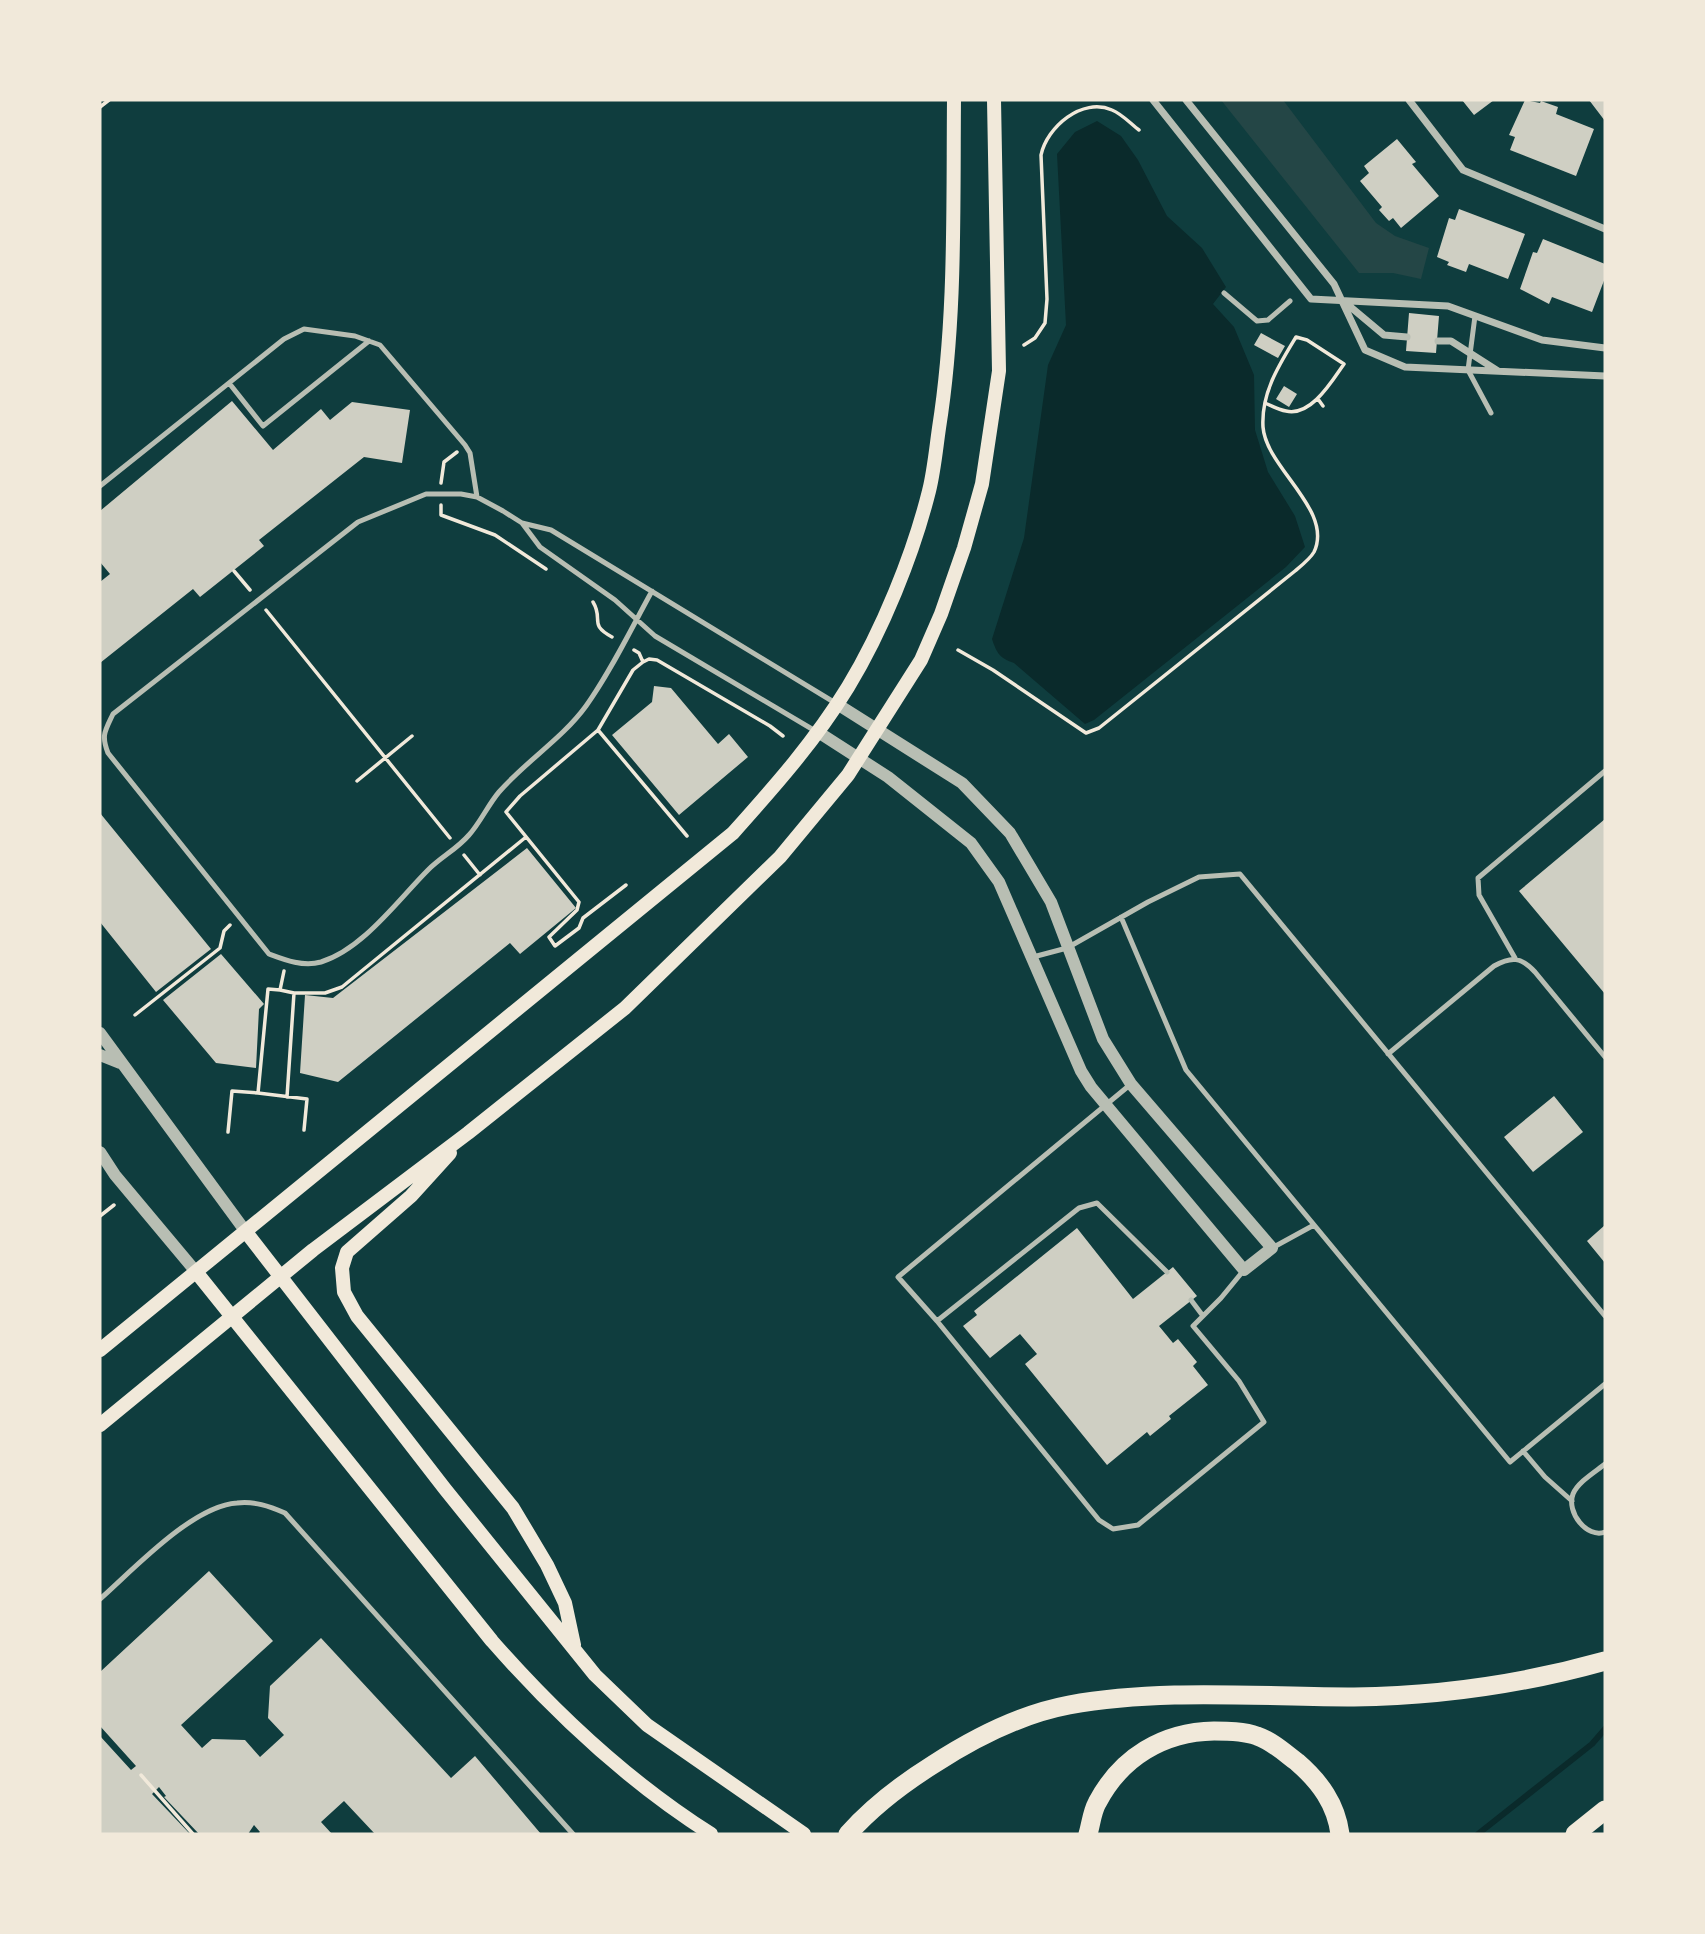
<svg xmlns="http://www.w3.org/2000/svg" width="1705" height="1934" viewBox="0 0 1705 1934" font-family="'Crimson Pro',serif">
	<rect width="100%" height="100%" fill="#0f3d3e"/>
	<!-- green -->
	<path fill="#244646" d="M1221 100H1283L1376 223 1395 236 1429 248 1421 279 1393 273H1359Z"/>
	<!-- water -->
	<path fill="#0a2a2b" d="M1097 121 1121 136 1138 160 1167 216 1202 248 1226 287 1213 304 1234 327 1254 375 1255 430 1268 472 1295 516 1305 547 1286 567 1094 720 1085 724 1014 663C1000 658 997 654 992 639L1024 538 1048 365 1066 325 1057 154 1075 132Z"/>
	<g fill="none" stroke-linecap="round" stroke-linejoin="round">
		<!-- stream -->
		<path stroke="#0a2a2b" stroke-width="6" d="M1478 1834 1592 1744 1605 1729"/>
	</g>
	<!-- building -->
	<path fill="#cfcfc3" d="M1462 100H1494L1474 115Z
		M1525 100 1540 103 1541 101 1558 107 1556 114 1594 129 1576 176 1510 150 1515 137 1509 135Z
		M1589 100H1605V121Z
		M1397 139 1416 162 1412 164 1439 196 1401 228 1393 218 1389 221 1379 210 1382 207 1360 181 1369 173 1364 166Z
		M1459 209 1525 234 1508 279 1469 264 1466 272 1447 265 1449 262 1437 257 1449 218 1455 220Z
		M1543 239 1605 264V278L1592 312 1552 297 1549 304 1520 289 1533 252 1537 253Z
		M1409 313 1439 316 1436 353 1406 351Z
		M1261 333 1285 346 1278 358 1254 345Z
		M1284 386 1297 394 1289 407 1276 399Z
		M232 401 273 450 321 409 330 420 352 402 410 410 402 463 364 457 259 540 264 546 200 597 193 589 100 663V582L110 574 100 562V511Z
		M654 686 671 688 718 744 729 734 748 757 679 815 612 735 652 702Z
		M100 813 211 949 156 992 100 922Z
		M1605 819V994L1519 891Z
		M527 848 576 908 520 954 510 943 338 1082 300 1073 305 995 333 998Z
		M221 954 264 1004 259 1009 256 1068 216 1063 163 1000Z
		M1554 1096 1583 1132 1533 1172 1504 1137Z
		M1605 1225V1263L1587 1241Z
		M1077 1228 1133 1299 1173 1267 1197 1296 1159 1326 1173 1343 1178 1339 1197 1362 1193 1366 1208 1385 1169 1416 1171 1419 1150 1436 1147 1432 1107 1465 1025 1364 1037 1354 1020 1334 990 1358 963 1326 977 1315 974 1311Z
		M209 1571 273 1641 181 1725 202 1748 212 1739 245 1740 260 1757 284 1735 268 1718 270 1686 321 1638 451 1778 475 1756 541 1834H375L344 1801 321 1822 332 1834H258L260 1832 254 1825 248 1834H199L164 1797 166 1796 159 1787 152 1794 190 1834H100V1736L131 1770 136 1766 100 1726V1672Z"/>
	<g fill="none" stroke-linecap="round" stroke-linejoin="round">
		<!-- path -->
		<path stroke="#f1e9da" stroke-width="3.5" d="M100 107 109 100
			M1024 345 1035 338 1045 323 1047 299 1041 155C1047 127 1082 97 1112 110 1122 114 1131 124 1139 130
			M1318 399 1323 406
			M441 483 444 462 457 452
			M441 505V515L495 535 546 569
			M234 571 250 590
			M593 602C604 620 588 624 612 637
			M266 610 450 838
			M634 650 639 653 643 662 649 659 657 660 770 726 783 736
			M958 650 993 670 1086 733 1099 728 1295 571C1301 566 1310 559 1314 552 1334 510 1266 468 1263 427 1261 393 1279 365 1296 337L1307 340 1344 364C1332 381 1311 417 1286 411 1279 410 1272 406 1265 403
			M598 730 633 670 643 662
			M357 781 412 736
			M464 855 480 875
			M626 885 583 918 579 928 555 946 549 937 577 910 579 902 506 812 520 796 598 730 687 836
			M280 990 294 993 287 1097
			M294 993H325L342 987 526 837
			M135 1015 220 948 224 931 230 925
			M258 1093 307 1099 304 1130
			M228 1132 232 1091 258 1093 268 989 280 990 284 971
			M100 1216 114 1205
			M141 1775 193 1834"/>
		<!-- service -->
		<path stroke="#b8beb3" stroke-width="5" d="M1224 293 1257 321 1268 320 1290 301
			M1475 316 1468 370 1491 413
			M229 383 263 426 369 341
			M100 486 284 339 304 329 355 336 380 345 465 445 470 453 477 497
			M522 523 551 530 837 704
			M652 591C631 629 611 671 586 706 562 739 526 761 499 792 488 805 480 823 469 835 457 849 441 857 428 870 398 900 363 949 321 962 303 967 285 960 269 954L108 753C101 735 105 731 113 714L358 522 426 494H461L477 497 503 511 522 523 540 547 615 600 655 636 817 732
			M1121 917 1186 1070 1510 1462 1605 1384
			M1033 957 1067 948 1148 902 1199 877 1240 874 1605 1316
			M1515 958 1479 895 1478 878 1605 771
			M1388 1054 1494 966C1512 956 1521 957 1535 972L1605 1057
			M1272 1248 1314 1225
			M1167 1272 1097 1203 1079 1208 937 1321 1099 1520 1113 1529 1138 1525 1264 1422 1239 1381 1193 1326 1221 1298 1244 1270
			M1191 1300 1203 1316
			M937 1321 898 1277 1131 1084
			M1523 1451 1545 1477 1572 1501
			M1605 1464C1595 1472 1578 1482 1573 1494 1566 1512 1587 1539 1605 1532
			M100 1599C133 1570 192 1506 237 1503 254 1501 269 1506 285 1513L573 1834"/>
		<!-- minor -->
		<path stroke="#b8beb3" stroke-width="7" d="M1153 100 1311 299 1448 306 1542 340 1605 348
			M1186 100 1334 284 1365 350 1405 367 1605 376
			M1409 100 1463 170 1605 229
			M1347 304 1384 335 1407 337
			M1438 341H1451L1498 371"/>
		<!-- tertiary -->
		<path stroke="#b8beb3" stroke-width="12" d="M818 732 888 777 971 843 999 882 1081 1071 1091 1087 1244 1270 1272 1248 1131 1084 1103 1039 1051 902 1010 833 962 783 837 704
			M100 1033 246 1232
			M100 1055 120 1063
			M100 1152 115 1175 197 1273"/>
		<!-- secondary -->
		<path stroke="#f1e9da" stroke-width="14" d="M450 1153 411 1196 347 1252 342 1268 344 1292 357 1316 513 1508 547 1565 565 1603 574 1645
			M246 1232 445 1489 595 1675 647 1725 804 1834
			M197 1273 492 1641C556 1714 629 1782 711 1834
			M100 1350 733 833C775 786 815 741 848 687 882 631 913 555 929 491 934 471 936 449 939 428 956 320 953 210 954 100
			M100 1425 313 1250 468 1133 625 1008 780 857 848 775 921 660 941 614 964 548 982 484 999 371 994 100"/>
		<!-- motorway -->
		<path stroke="#f1e9da" stroke-width="19" d="M848 1834C873 1806 902 1784 934 1764 974 1738 1021 1714 1069 1705 1163 1688 1259 1697 1354 1697 1439 1696 1523 1684 1605 1661
			M1088 1834C1091 1824 1092 1812 1097 1803 1121 1757 1163 1732 1214 1731 1227 1731 1244 1731 1257 1736 1272 1741 1285 1753 1297 1762 1320 1782 1336 1804 1340 1834
			M1575 1834 1605 1810"/>
	</g>
	<!-- border -->
	<rect width="1705" height="1934" fill="none" stroke="#f1e9da" stroke-width="203"/>
</svg>
